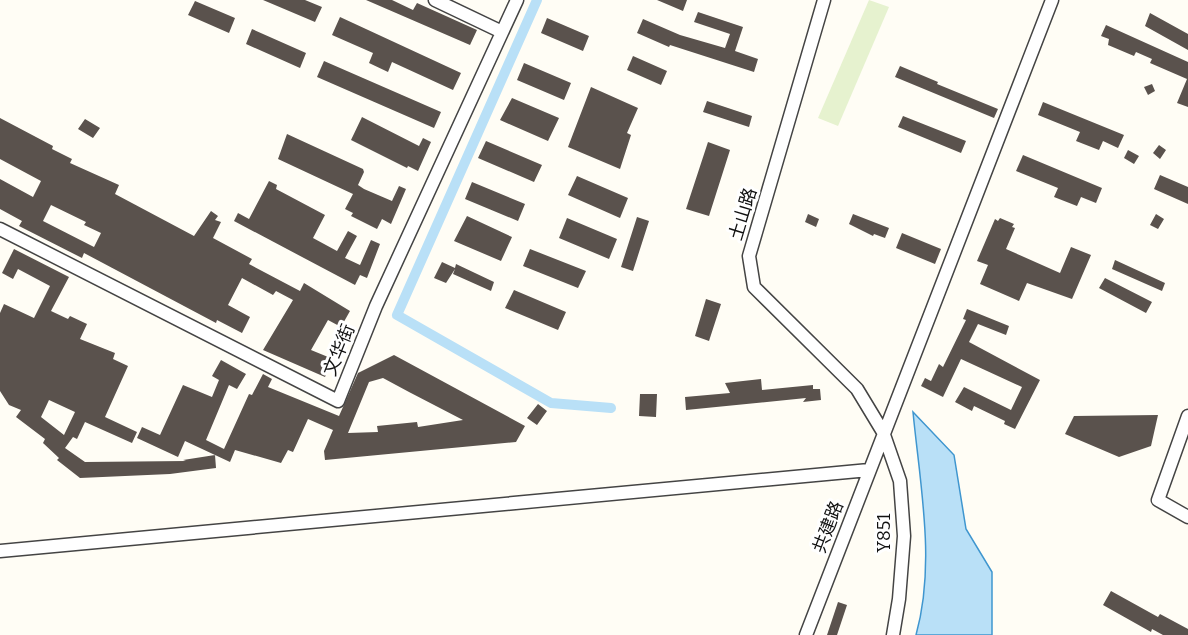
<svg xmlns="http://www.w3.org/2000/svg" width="1188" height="635" viewBox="0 0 1188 635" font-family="Bitter,'Noto Sans SC',serif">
	<rect width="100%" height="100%" fill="#fffdf5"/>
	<!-- pitch -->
	<path fill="#e6f2cf" d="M869 0 889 7 838 126 818 118Z"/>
	<!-- water -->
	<path fill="#b9e0f7" stroke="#3f96cf" stroke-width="1.5" d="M913 412 954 455 966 529 992 572V635H916C936 564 920 485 913 412Z"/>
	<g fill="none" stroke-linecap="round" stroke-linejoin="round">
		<!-- canal -->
		<path stroke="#b9e0f7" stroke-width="10" d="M537 0 397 315 551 403 611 408"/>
	</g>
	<!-- building -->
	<path fill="#5a524d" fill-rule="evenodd" d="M263 0H305L322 7 315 22Z
		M366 0H392L413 10 417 3 477 30 470 45Z
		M657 0H687L683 11Z
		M195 1 235 18 229 33 188 15Z
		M698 12 743 27 735 51 758 59 754 72 670 45 669 47 637 33 643 19 680 35 725 48 730 34 694 22Z
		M1150 13 1188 34V50L1145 26Z
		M340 17 461 73 453 90 392 62 388 72 369 63 373 53 332 35Z
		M547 18 589 36 583 51 541 33Z
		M1106 25 1188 62V107L1177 103 1187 79 1150 63 1152 59 1136 52 1134 56 1108 45 1109 39 1101 36Z
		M252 29 306 53 300 68 246 44Z
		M633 56 667 71 661 85 627 70Z
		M324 61 441 112 434 128 317 77Z
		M524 63 571 83 564 100 517 80Z
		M900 66 938 82 937 84 998 109 994 118 895 77Z
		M1152 84 1155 91 1148 95 1144 87Z
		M591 87 638 108 627 133 631 135 620 169 568 147Z
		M512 98 559 118 548 141 500 120Z
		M707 101 752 116 749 127 703 112Z
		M1043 102 1124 135 1118 148 1103 141 1099 150 1076 141 1080 132 1038 115Z
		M903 116 966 141 961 153 898 127Z
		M362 117 419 146 423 138 431 142 418 171 408 166 407 168 351 140Z
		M0 118 53 146 52 149 72 159 70 163 119 185 115 194 194 236 211 211 218 216 215 220 221 222 213 238 252 259 249 264 300 291 304 283 350 311 341 327 328 320 311 350 333 359 325 377 263 350 293 300 276 291 273 295 242 278 228 305 250 317 242 333 217 320 216 323 84 253 82 258 19 226 22 221 0 209V179L33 197 41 181 0 159ZM51 205 86 222 84 225 101 233 94 247 43 221Z
		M85 119 100 128 93 138 78 129Z
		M287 134 363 169 364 172 358 185 364 189 392 201 399 186 406 189 391 224 382 219 377 229 351 216 353 213 345 209 353 194 278 159Z
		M486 141 542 165 534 182 478 158Z
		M708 142 730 150 709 216 686 209Z
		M1159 145 1166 150 1160 159 1153 153Z
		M1128 150 1139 156 1134 164 1124 158Z
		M1023 155 1102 188 1096 203 1081 197 1077 206 1054 197 1058 188 1016 171Z
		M1160 175 1188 187V204L1154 189Z
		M577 176 628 198 620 218 568 195Z
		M269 181 277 185 276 189 325 215 313 238 337 251 348 231 357 236 345 258 360 265 371 240 380 244 367 278 360 275 355 285 234 221 238 213 249 219Z
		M472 182 525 204 518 221 465 199Z
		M808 214 819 219 816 227 805 222Z
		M853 214 889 228 885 238 874 234 873 236 849 224Z
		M1156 214 1164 219 1158 229 1150 225Z
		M467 216 512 237 501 261 454 241Z
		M637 217 649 221 633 271 621 267Z
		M567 218 617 239 609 259 559 238Z
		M1000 218 1014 224 1012 227 1015 228 1006 249 1060 273 1071 247 1091 255 1072 299 1027 283 1019 301 980 284 988 265 977 261 995 219 998 221Z
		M902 233 941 249 935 264 896 248Z
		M14 249 69 277 51 311 68 319 70 316 87 324 80 339 115 353 113 359 128 366 105 417 137 432 132 443 85 422 77 439 73 437 65 448 85 462 186 461 183 460 215 455 216 468 170 474 80 478 57 460 59 458 43 443 45 439 16 417 21 410 9 405 0 391V313L4 304 34 318 50 286 18 269 13 279 2 273ZM49 400 75 412 64 435 41 417Z
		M530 249 586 271 578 288 523 266Z
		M1115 260 1165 283 1162 291 1112 269Z
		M442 262 455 268 456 264 494 282 491 291 453 274 455 269 446 283 434 278Z
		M1105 278 1152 302 1146 313 1099 288Z
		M514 290 566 312 558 330 505 308Z
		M706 299 721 304 709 341 695 336Z
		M967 309 1009 326 1006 335 978 324 969 342 1040 380 1015 429 1004 424 1005 421 974 406 972 411 955 402 964 387 1011 410 1022 387 961 359 943 397 921 386 925 378 931 381 939 364 943 367 966 320 963 319Z
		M394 355 525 426 516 442 325 460 324 451 333 430 308 419 293 452 288 450 281 463 235 450 230 462 185 441 178 457 137 438 142 427 160 435 183 385 212 397 219 380 212 376 221 360 246 374 237 389 229 385 206 440 224 449 249 394 252 395 263 374 272 379 268 387 339 416 358 373ZM383 378 409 392 463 420 418 427 417 422 377 426 378 432 348 433 369 382Z
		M761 379 762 390 813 385V389H820L821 400 803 402 806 398 686 410 685 397 730 393 725 383Z
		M640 394H657L656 417 639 416Z
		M538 404 547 411 537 425 527 418Z
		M1158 415 1151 446 1119 457 1065 434 1074 416Z
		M1111 591 1158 617 1160 614 1188 629V635H1163L1152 629 1151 632 1103 605Z
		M838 602 847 605 837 635H827Z"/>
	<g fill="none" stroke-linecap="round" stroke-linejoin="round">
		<!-- minor casing -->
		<g stroke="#444" stroke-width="15">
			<path id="minor" d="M435 0 502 32
				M824 0 749 256 754 287 857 389 883 432 900 481 904 536 899 599 893 635
				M0 229 338 401 376 306 517 0
				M1188 416 1158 500 1188 517
				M0 551 869 470
				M806 635 1052 0"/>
		</g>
		<!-- minor -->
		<use href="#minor" stroke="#fff" stroke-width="12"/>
	</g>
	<g text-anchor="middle" stroke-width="6" stroke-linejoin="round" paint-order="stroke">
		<!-- street labels -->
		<g font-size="18" fill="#111" stroke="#fff">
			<text transform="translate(743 214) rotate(-73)" y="6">土山路</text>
			<text transform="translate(339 350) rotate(-68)" y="6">文华街</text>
			<text transform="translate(828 527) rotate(-69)" y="6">共建路</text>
			<text transform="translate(884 533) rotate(-90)" y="6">Y851</text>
		</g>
	</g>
</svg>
